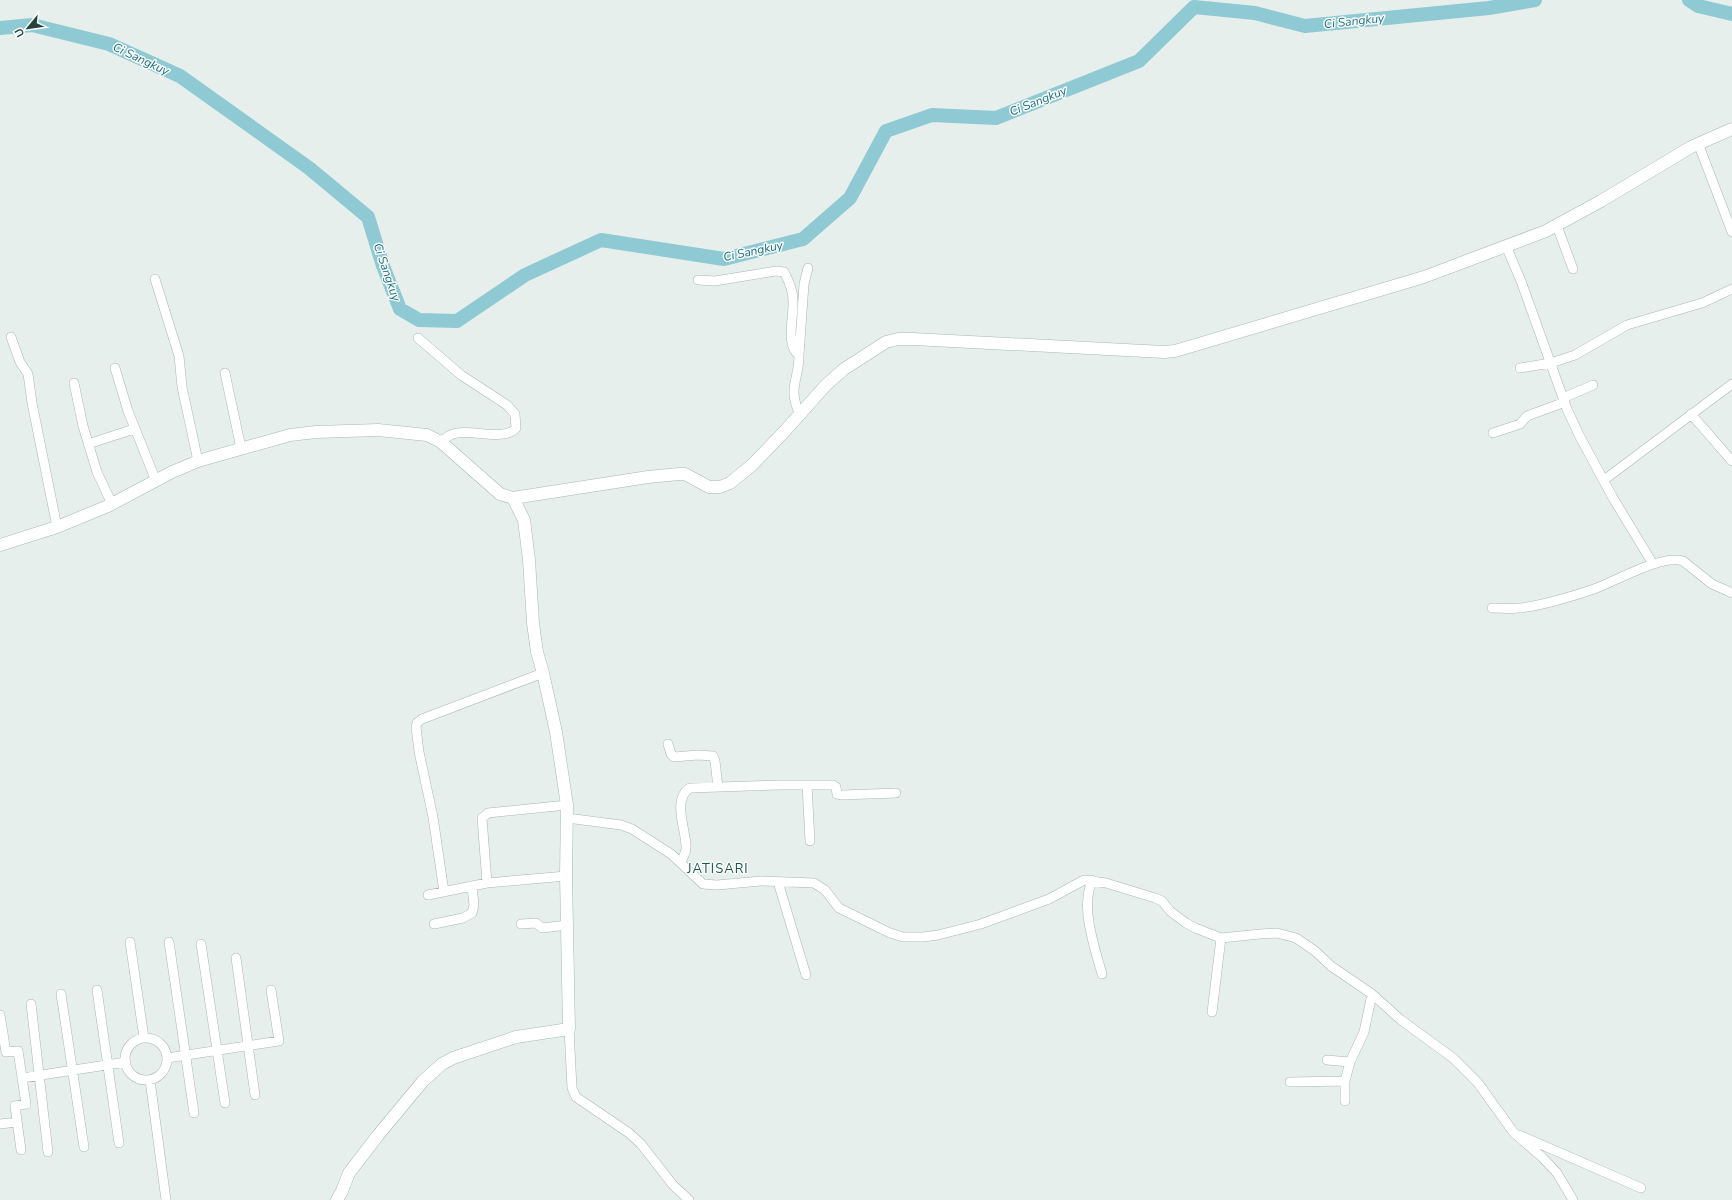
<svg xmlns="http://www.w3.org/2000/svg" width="1732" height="1200" viewBox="0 0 1732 1200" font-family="'Nunito Sans',sans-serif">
	<rect width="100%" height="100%" fill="#e6efeb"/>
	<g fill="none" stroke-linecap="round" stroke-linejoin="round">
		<!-- river -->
		<path stroke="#8ec9d4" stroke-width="14" d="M1689 0 1698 6 1732 14
			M0 28 32 25 109 44 180 76 309 168 368 217 383 266 400 309 419 320 457 321 525 275 601 240 724 259 803 239 850 198 886 131 932 115 996 118 1139 61 1194 7 1255 13 1305 26 1489 8 1535 0"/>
		<!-- street casing -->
		<g stroke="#a8b8b2" stroke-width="10">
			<path id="street" d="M1698 143 1732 232
				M1557 226 1573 269
				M1506 246 1521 281 1567 409 1579 435 1613 498 1653 564
				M155 279 179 356 182 387 198 461
				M698 280 715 281 776 271 784 272C789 281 793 291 793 301 794 317 785 345 799 355 799 381 787 387 800 415
				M11 337 20 362 28 374 32 403 57 527
				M418 338 461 375 507 405 515 414 516 428C506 441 473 430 457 433 450 434 446 437 441 442
				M799 355 804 284 808 268
				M115 368 128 411 156 481
				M1520 368 1551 363 1575 355 1627 325 1702 303 1732 289
				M225 373 241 448
				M74 383 83 426 97 472 112 504
				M1563 398 1593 385
				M1691 414 1732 461
				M1493 433 1520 424 1527 416 1565 402
				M88 444 134 429
				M1604 480 1732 384
				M1492 608C1502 608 1511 609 1520 608 1540 606 1574 596 1594 589 1616 581 1662 554 1683 561L1712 584 1732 593
				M668 744 671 754 674 757 698 755 713 756 715 761 718 787
				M807 785 810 841
				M567 818 621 825 632 829 671 854 703 884 717 885 761 881 814 883 825 890 839 908 890 933 903 937H923L938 935 981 924 1049 899 1084 880 1106 883 1155 898 1162 901 1170 911 1186 923 1195 928 1221 938 1260 934 1277 933 1296 938 1315 951 1331 966 1372 994 1401 1020 1453 1058 1478 1083 1514 1133 1542 1157 1557 1173 1573 1200
				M681 862C683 857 686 853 686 848 687 832 671 799 690 788L780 785H833L836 787 837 794 842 795 896 793
				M1092 880C1090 886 1088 892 1088 898 1085 919 1096 953 1102 974
				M778 882 806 975
				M487 883 482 818 488 813 567 805
				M444 892 433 817 419 752 416 727 417 723 422 719 543 673
				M428 895 487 883 566 876
				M434 924 463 918 472 913 474 905 472 886
				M521 924 536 923 542 928 567 925
				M130 942 144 1038
				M169 942 194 1113
				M201 944 225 1103
				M236 958 255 1095
				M97 990 119 1143
				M61 994 84 1147
				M31 1004 48 1152
				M1212 1012 1221 938
				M0 1015 6 1052 18 1051 26 1104 15 1106 21 1150
				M569 1029 572 1088 576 1097 629 1133 641 1144 673 1185 689 1200
				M125 1059a21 21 0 1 1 42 0a21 21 0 1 1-42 0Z
				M167 1058 279 1041 271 990
				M1327 1060 1350 1062
				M22 1078 126 1062
				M150 1080 166 1200
				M1290 1082 1345 1081
				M1345 1101V1081L1350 1062 1364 1032 1372 994
				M0 1124 17 1122
				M1519 1135 1641 1188"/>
		</g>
		<!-- secondary casing -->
		<g stroke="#a4bbb3" stroke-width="13">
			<path id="secondary" d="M0 545 57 527 108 506 172 472 198 461 290 435 316 432 378 430 427 435 441 442 500 494 513 498 648 477 679 474H685L709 487H720L730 483 752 465 783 433 826 385 844 369 886 342 898 339H913L1164 352 1175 351 1424 277 1546 231 1601 201 1691 147 1732 129
				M337 1200 342 1191 349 1173 379 1134 423 1081 442 1064 453 1058 516 1037 569 1029 566 876 567 805 556 732 543 673 537 652 533 623 529 560 524 520 513 498"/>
		</g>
		<!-- street -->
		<use href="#street" stroke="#fff" stroke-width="9"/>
		<!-- secondary -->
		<use href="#secondary" stroke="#fff" stroke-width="12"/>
	</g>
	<g text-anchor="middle" stroke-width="3" stroke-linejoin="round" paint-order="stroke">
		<!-- water labels -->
		<g font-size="12" font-style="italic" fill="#1c6f80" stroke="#f7fbf9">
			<text transform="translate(1354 21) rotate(-6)" y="4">Ci Sangkuy</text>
			<text transform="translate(141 59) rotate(25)" y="4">Ci Sangkuy</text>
			<text transform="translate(1038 101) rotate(-22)" y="4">Ci Sangkuy</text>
			<text transform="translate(753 251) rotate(-12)" y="4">Ci Sangkuy</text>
			<text transform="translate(387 272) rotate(71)" y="4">Ci Sangkuy</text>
		</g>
		<!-- quarter labels -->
		<g font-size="13" letter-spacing="1" fill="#1f5548" stroke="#f7fbf9">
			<text x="718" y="873">JATISARI</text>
		</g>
	</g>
	<!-- north arrow -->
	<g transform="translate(28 28) rotate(241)" stroke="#f7fbf9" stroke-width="3" paint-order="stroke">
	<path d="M0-3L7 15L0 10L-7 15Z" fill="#24423a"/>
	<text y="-6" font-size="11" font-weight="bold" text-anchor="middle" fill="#24423a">U</text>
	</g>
</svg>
